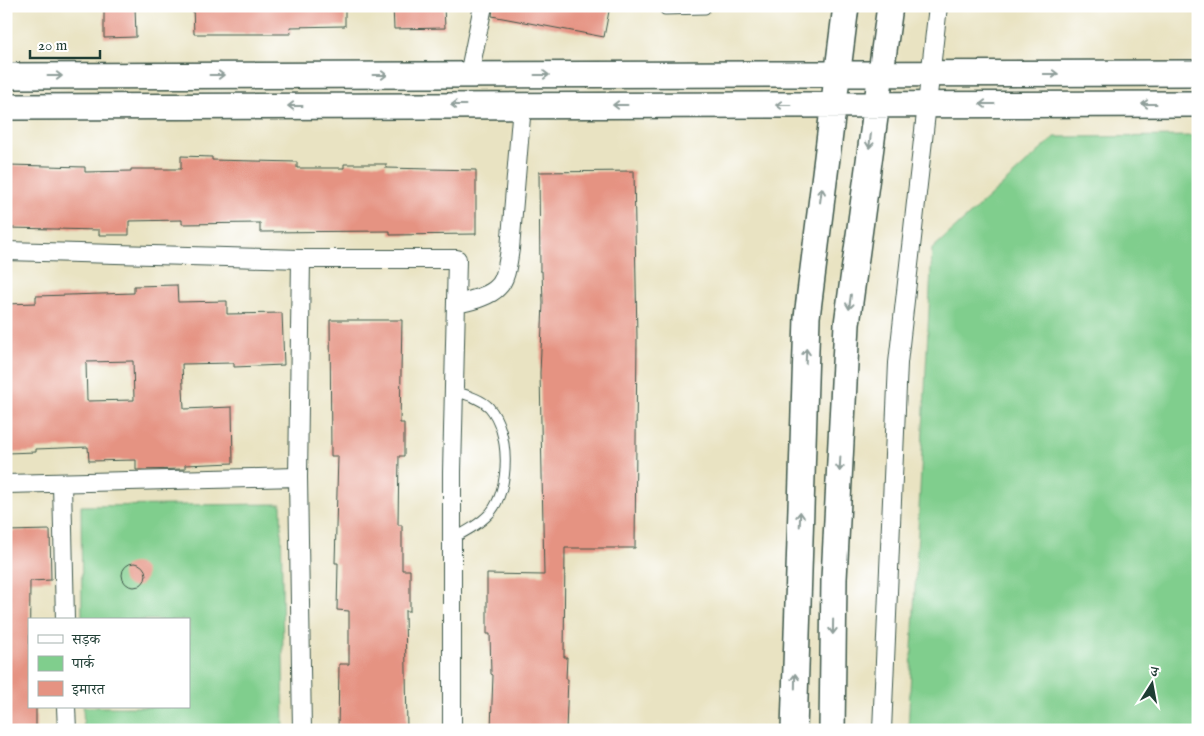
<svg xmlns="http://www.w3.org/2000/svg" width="1204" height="736" viewBox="0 0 1204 736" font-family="'IM FELL English','Noto Serif Devanagari',serif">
	<rect width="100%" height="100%" fill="#fff"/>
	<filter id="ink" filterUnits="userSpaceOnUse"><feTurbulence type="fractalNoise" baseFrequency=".02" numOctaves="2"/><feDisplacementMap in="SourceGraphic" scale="10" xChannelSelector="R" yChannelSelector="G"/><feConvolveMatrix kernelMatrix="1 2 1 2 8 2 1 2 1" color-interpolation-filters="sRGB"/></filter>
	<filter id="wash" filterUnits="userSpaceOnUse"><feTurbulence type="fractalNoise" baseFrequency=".0096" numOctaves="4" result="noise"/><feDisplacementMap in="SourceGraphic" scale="20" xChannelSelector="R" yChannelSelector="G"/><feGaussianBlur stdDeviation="1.12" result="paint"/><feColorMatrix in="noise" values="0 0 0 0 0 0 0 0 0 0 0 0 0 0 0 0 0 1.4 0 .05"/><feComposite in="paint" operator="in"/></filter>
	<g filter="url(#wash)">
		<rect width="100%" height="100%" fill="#e9e3c2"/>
		<!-- green -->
		<path fill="#80ce8d" stroke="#508660" d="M1198 136V730H908L932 249 1055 137Z
			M281 504 284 730H84L83 707H189V620H82L81 506Z"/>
		<g id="blocks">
			<!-- building -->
			<path fill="#e59382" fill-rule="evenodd" d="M104 6H135L136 37 104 38Z
				M193 6H345V26L290 27 291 34H194Z
				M393 6H444L445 28 394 29Z
				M493 6H610L604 37 492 16Z
				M181 156 212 157V160L297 162V168H344V164H386V168L476 170V234L390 235V231L260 232V223L182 224V220L129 221V235H99V230L9 228V165L85 167V172L131 171V169H181Z
				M634 171 637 338 635 548H565L564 657H567L566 679H568L566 730 491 729 493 675 491 674 490 634H487V574L544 575 540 373 543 303 542 271H540L539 172Z
				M177 285 178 302 227 301V314L282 313 284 365 234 367V363L182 364 184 409 232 407 233 463 185 465V469L136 470V460L89 461 88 447 36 449V452L6 453V304L36 303V296L134 293V286ZM133 361 134 400 87 401 86 362Z
				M330 320H402L400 423H404V456H399L398 525H402V570H410V611H405L407 730H338L339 664H349V611L337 610 338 563H335L338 456H331Z
				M50 530 51 580 30 581 29 707H36V730H6V531Z
				M122 575a12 12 0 1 1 24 0a12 12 0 1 1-24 0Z"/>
		</g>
	</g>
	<g filter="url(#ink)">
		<use href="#blocks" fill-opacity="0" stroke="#3d5649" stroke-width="1"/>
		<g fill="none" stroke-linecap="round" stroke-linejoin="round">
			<!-- lane casing -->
			<g stroke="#3d5649" stroke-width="11">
				<path id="lane" d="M665 6V10L705 9 706 6
					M452 539C465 532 480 524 490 513 511 488 510 431 489 407 480 398 466 395 454 391"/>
			</g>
			<!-- street casing -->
			<g stroke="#3d5649" stroke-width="20">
				<path id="street" d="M469 75 483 6
					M6 251 301 259H457L452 472V730
					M301 259 298 477 302 730
					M457 304C469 301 489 297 498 287 507 279 508 260 510 249L522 105
					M62 483 65 620
					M6 484 298 477
					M66 707 67 730
					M882 730 898 363 938 6"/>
			</g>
			<!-- secondary casing -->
			<g stroke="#3d5649" stroke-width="28">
				<path id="secondary" d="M6 76 1198 73
					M6 107 1198 104
					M794 730 807 317 846 6
					M832 730 834 579 847 324 890 6"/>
			</g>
			<!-- lane -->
			<use href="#lane" stroke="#fff" stroke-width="9"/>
			<!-- street -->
			<use href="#street" stroke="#fff" stroke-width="18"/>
			<!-- secondary -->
			<use href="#secondary" stroke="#fff" stroke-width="25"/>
		</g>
		<!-- one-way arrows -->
		<defs><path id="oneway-shaft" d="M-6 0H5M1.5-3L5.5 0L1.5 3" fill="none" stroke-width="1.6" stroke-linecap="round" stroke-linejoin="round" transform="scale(1.25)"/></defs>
		<g stroke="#8f9e9a">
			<use href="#oneway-shaft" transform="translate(1051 74)"/>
			<use href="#oneway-shaft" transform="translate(217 75)"/>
			<use href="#oneway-shaft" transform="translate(380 75)"/>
			<use href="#oneway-shaft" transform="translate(542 75)"/>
			<use href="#oneway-shaft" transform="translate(55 76)"/>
			<use href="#oneway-shaft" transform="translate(987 104) rotate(180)"/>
			<use href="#oneway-shaft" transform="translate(1149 104) rotate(180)"/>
			<use href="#oneway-shaft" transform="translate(458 105) rotate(180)"/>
			<use href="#oneway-shaft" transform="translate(620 105) rotate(180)"/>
			<use href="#oneway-shaft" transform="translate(783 105) rotate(180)"/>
			<use href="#oneway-shaft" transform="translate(295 106) rotate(180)"/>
			<use href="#oneway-shaft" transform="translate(870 141) rotate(97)"/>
			<use href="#oneway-shaft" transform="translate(821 195) rotate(-83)"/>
			<use href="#oneway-shaft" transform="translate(850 302) rotate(97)"/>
			<use href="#oneway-shaft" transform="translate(806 356) rotate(-88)"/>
			<use href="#oneway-shaft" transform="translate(840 464) rotate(93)"/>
			<use href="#oneway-shaft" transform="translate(800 519) rotate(-88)"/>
			<use href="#oneway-shaft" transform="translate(833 627) rotate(91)"/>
			<use href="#oneway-shaft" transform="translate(795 681) rotate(-89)"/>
		</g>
	</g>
	<!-- margin -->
	<rect width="1204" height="736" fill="none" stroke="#fff" stroke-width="25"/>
	<!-- legend -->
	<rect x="28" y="618" width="162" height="90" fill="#ffffff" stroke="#a5b1ae"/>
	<rect x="38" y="635" width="25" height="8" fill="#ffffff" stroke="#a5b1ae"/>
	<text x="72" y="644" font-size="15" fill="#1f3d34">सड़क</text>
	<rect x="38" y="656" width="25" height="15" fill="#80ce8d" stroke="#a5b1ae"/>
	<text x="72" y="668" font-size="15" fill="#1f3d34">पार्क</text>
	<rect x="38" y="681" width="25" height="15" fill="#e59382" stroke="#a5b1ae"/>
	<text x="72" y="694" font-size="15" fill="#1f3d34">इमारत</text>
	<!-- north arrow -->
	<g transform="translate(1152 684) rotate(11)" stroke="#ffffff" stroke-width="4" paint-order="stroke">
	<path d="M0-4L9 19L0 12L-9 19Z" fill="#1f3d34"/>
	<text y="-8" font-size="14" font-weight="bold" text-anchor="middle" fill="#1f3d34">उ</text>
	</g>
	<!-- scale -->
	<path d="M30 50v8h70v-8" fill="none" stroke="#1f3d34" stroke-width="2.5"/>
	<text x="38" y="50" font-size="15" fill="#1f3d34" stroke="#ffffff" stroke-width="4" paint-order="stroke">20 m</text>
</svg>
